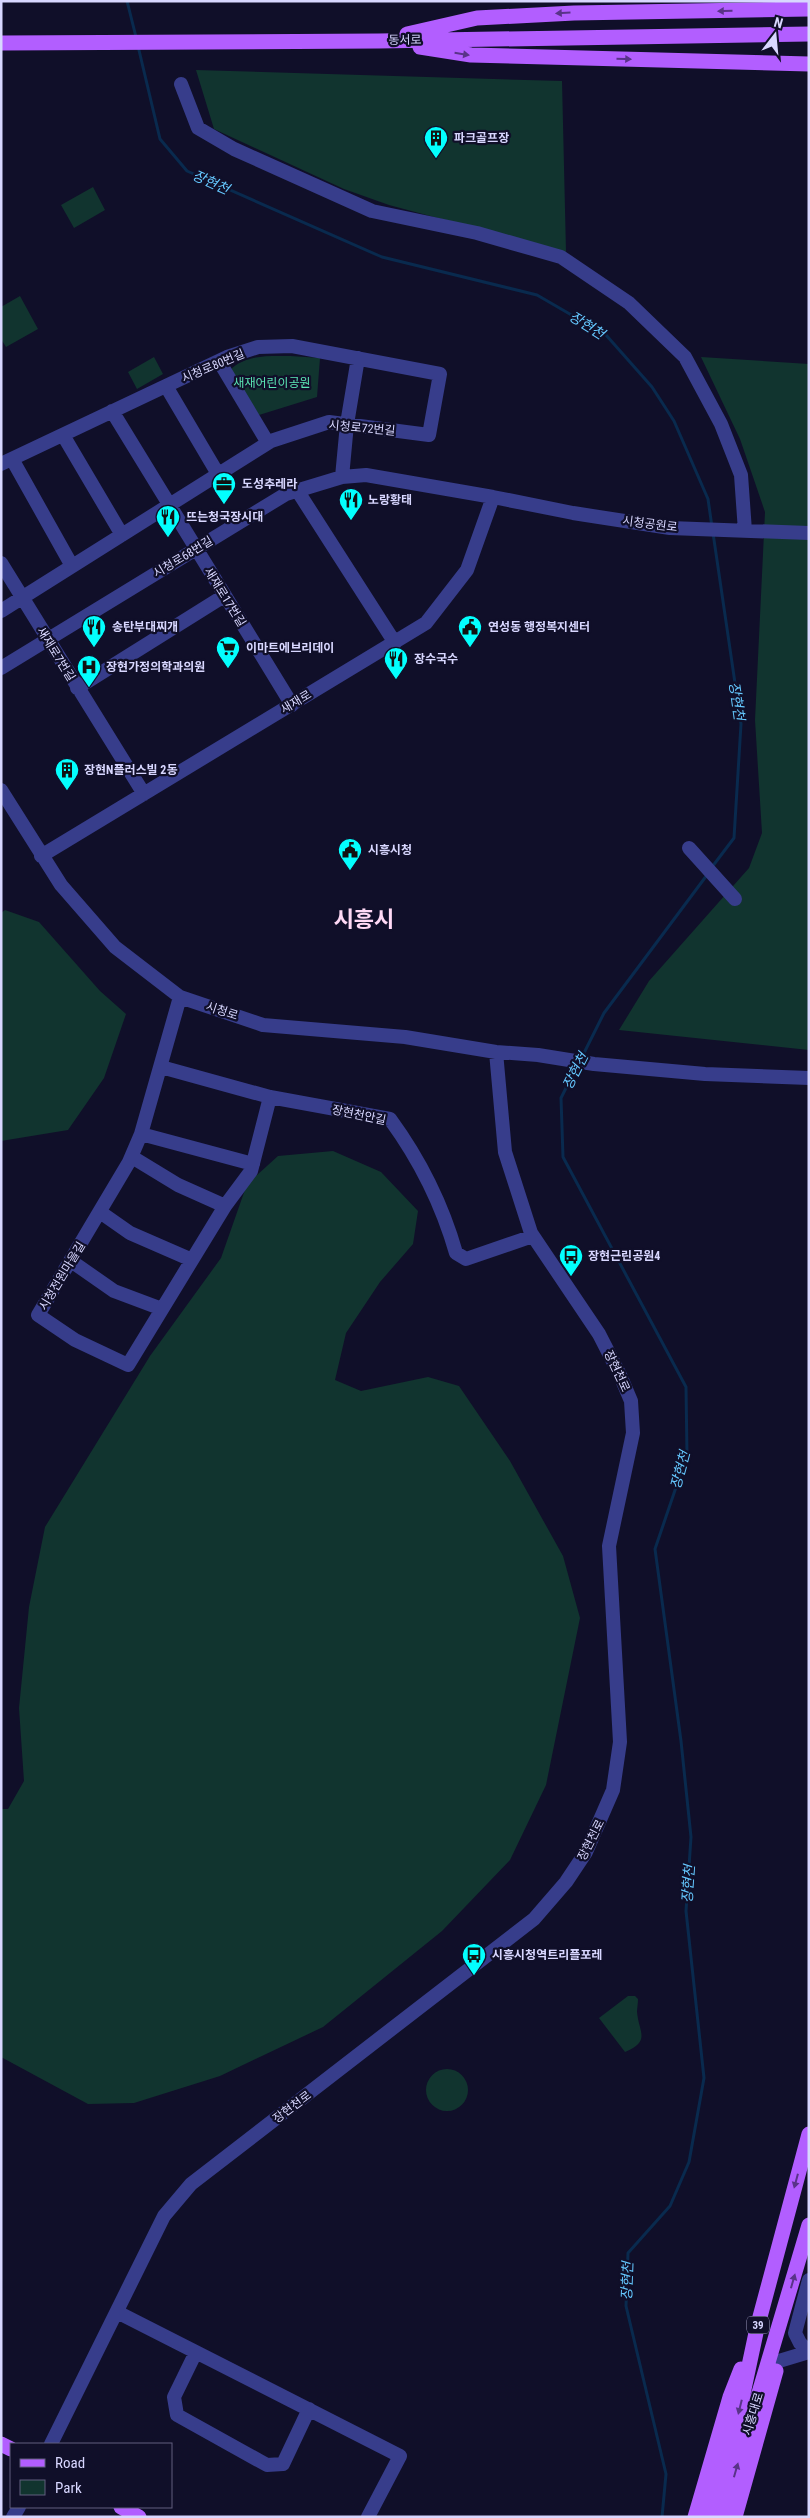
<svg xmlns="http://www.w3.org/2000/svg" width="810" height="2518" viewBox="0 0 810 2518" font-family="'Roboto Condensed','Noto Sans KR',sans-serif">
	<rect width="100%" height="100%" fill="#100f29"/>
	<!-- green -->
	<path fill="#11342f" d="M196 70 562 81 566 252 389 205 344 189 214 129Z
		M93 187 105 210 74 228 61 205Z
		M20 296 38 329 6 347 1 339V307Z
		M290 356 320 358 317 397 259 415 230 370C246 354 270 356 290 356Z
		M154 357 163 374 137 389 128 372Z
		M701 357 809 364V1050L619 1030 649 981 749 868 762 833 755 720 765 512 740 439Z
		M5 910 39 922 100 991 126 1014 104 1078 68 1130 1 1141V913Z
		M333 1151 381 1172 418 1211 413 1244 380 1282 346 1333 335 1380 361 1391 428 1377 459 1386 510 1461 563 1556 580 1618 546 1785 510 1860 442 1931 323 2027 220 2076 134 2103 88 2104 1 2057V1809H8L24 1781 19 1708 29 1607 45 1527 150 1356 221 1258 247 1184 278 1156Z
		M628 1996H635L638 1999C638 2004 637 2008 637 2012 639 2033 651 2041 625 2052L599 2018Z
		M426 2090a21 21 0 1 1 42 0a21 21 0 1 1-42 0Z"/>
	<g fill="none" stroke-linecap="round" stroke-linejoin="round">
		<!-- stream -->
		<path stroke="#092a4e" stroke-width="3" d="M127 1 136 37
			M138 46 160 139 187 171 382 257 537 295 606 335 652 387 674 421 708 499 712 527
			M712 867 734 838 741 724 713 533
			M581 1059 604 1013 707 875
			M578 1064 561 1098 563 1157 686 1387 687 1455 655 1549 681 1741 691 1837 686 1911 704 2078 689 2162 670 2206 628 2253 626 2306 666 2474 662 2517"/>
		<!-- minor -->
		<path stroke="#373d8b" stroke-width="14" d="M181 84 198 128 234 149 372 211 477 233 561 257 629 303 685 357 721 424 741 475 745 531
			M219 361 268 443
			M166 386 218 474
			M112 411 292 705
			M63 435 122 535
			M12 459 72 566
			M1 464 227 357 258 347 292 346 440 374 429 435 329 422 271 441 1 611
			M342 477 347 424 358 358
			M297 490 395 643
			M1 563 144 794
			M1 668 286 494 342 477 366 475 493 497 573 513 670 528 809 533
			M77 688 224 596
			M1 790 61 885 115 947 180 997 263 1025 405 1037 496 1052 538 1055 594 1064 705 1074 809 1078
			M689 848 735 899
			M41 856 426 623 467 570 493 497
			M180 997 141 1134 129 1162 38 1315 75 1340 128 1365 225 1206 251 1171 270 1097
			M161 1067 270 1097 390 1119C420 1160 442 1204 456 1253L466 1259 533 1236
			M141 1134 253 1164
			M132 1157 178 1185 225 1206
			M100 1212 130 1233 192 1260
			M71 1261 114 1291 162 1309
			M809 2280 795 2333 800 2343 809 2352
			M117 2312 400 2456 368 2517
			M196 2352 174 2397 177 2415 267 2465 283 2464 309 2409
			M779 2361 809 2352
			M51 2444 164 2216 191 2184 534 1919 566 1882 586 1852 613 1790 620 1742 609 1546 633 1433 631 1401 620 1375 599 1334 531 1233 505 1152 496 1052
			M13 2517 19 2507"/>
		<!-- major -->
		<path stroke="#b25eff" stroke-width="15" d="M407 34 477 18 574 13 809 9
			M1 43 379 41 809 34
			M420 47 471 55 809 64
			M1 2444 11 2449
			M121 2507 139 2517
			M695 2517 730 2397 741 2369
			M709 2517 740 2408 757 2328 809 2134
			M722 2517 809 2225
			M735 2517 776 2371"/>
	</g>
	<!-- one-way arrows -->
	<defs><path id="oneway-solid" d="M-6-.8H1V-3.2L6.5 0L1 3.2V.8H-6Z" transform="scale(1.25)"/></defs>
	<g fill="#593389">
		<use href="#oneway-solid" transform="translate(725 11) rotate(179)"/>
		<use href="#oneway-solid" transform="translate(563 13) rotate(177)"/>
		<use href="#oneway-solid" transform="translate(462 54) rotate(9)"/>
		<use href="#oneway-solid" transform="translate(624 59) rotate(2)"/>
		<use href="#oneway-solid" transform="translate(796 2181) rotate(105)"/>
		<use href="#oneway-solid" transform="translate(793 2281) rotate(-74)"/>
		<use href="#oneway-solid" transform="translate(740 2407) rotate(104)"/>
		<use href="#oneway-solid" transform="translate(736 2470) rotate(-74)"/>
	</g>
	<!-- icons -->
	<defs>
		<g id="building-pin" transform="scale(1.25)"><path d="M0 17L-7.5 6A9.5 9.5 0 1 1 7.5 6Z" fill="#03fffe" stroke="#100f29"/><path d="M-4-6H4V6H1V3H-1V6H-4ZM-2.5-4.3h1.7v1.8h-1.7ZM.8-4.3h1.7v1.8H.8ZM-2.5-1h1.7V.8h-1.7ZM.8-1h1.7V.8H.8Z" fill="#111"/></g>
		<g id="office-pin" transform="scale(1.25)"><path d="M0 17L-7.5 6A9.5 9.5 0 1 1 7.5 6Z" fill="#03fffe" stroke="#100f29"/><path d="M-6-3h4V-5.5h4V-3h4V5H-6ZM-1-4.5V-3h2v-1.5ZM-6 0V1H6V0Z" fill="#111"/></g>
		<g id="restaurant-pin" transform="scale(1.25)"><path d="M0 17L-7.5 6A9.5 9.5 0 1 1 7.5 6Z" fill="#03fffe" stroke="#100f29"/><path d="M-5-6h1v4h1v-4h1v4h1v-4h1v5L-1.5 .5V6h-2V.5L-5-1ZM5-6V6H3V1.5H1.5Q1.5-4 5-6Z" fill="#111"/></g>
		<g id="civic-pin" transform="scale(1.25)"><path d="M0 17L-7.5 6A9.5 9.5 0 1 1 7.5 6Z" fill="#03fffe" stroke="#100f29"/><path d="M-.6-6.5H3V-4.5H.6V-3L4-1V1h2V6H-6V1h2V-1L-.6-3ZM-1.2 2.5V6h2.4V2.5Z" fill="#111"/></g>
		<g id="supermarket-pin" transform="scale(1.25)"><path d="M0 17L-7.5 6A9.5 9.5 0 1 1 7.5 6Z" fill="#03fffe" stroke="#100f29"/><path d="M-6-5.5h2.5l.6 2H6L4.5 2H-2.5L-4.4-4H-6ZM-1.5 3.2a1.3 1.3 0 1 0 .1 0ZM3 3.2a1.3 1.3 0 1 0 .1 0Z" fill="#111"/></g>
		<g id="hospital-pin" transform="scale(1.25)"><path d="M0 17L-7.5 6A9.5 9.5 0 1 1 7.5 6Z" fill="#03fffe" stroke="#100f29"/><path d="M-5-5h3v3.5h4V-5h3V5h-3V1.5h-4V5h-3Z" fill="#111"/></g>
		<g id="bus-pin" transform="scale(1.25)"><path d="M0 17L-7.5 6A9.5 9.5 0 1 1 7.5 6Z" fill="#03fffe" stroke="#100f29"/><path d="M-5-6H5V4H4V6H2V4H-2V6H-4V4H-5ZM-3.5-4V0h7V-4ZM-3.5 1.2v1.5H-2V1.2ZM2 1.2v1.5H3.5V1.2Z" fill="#111"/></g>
	</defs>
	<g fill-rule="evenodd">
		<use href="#building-pin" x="436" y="138"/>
		<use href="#office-pin" x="224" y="484"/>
		<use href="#restaurant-pin" x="351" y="500"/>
		<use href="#restaurant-pin" x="168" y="517"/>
		<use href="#restaurant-pin" x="94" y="627"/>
		<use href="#civic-pin" x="470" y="627"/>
		<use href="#supermarket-pin" x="228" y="648"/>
		<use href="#restaurant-pin" x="396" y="659"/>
		<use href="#hospital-pin" x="89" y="667"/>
		<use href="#building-pin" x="67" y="770"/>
		<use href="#civic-pin" x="350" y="850"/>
		<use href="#bus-pin" x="571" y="1256"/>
		<use href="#bus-pin" x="474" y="1955"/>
	</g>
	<g text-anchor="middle" stroke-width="4.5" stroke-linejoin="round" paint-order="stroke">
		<!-- shield labels -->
		<rect fill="#100f29" stroke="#9c9bbf" stroke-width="1" x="747" y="2316.5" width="22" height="17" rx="4"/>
		<g font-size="11" font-weight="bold" fill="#d8d7ff">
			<text x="758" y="2329">39</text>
		</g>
		<!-- street labels -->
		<g font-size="12" fill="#d8d7ff" stroke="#100f29">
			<text transform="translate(405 40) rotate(-1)" y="4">동서로</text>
			<text transform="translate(213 366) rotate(-23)" y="4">시청로80번길</text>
			<text transform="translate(362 428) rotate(5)" y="4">시청로72번길</text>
			<text transform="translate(650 524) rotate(7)" y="4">시청공원로</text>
			<text transform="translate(183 557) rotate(-31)" y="4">시청로68번길</text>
			<text transform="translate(225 597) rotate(58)" y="4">새재로17번길</text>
			<text transform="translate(56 654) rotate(58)" y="4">새재로7번길</text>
			<text transform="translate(296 702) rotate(-31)" y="4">새재로</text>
			<text transform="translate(222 1011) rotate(18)" y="4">시청로</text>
			<text transform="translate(359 1115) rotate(12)" y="4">장현천안길</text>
			<text transform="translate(62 1276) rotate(-59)" y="4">시청전원마을길</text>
			<text transform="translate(617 1371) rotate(65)" y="4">장현천로</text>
			<text transform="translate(591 1840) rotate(-63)" y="4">장현천로</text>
			<text transform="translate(292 2107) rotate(-37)" y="4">장현천로</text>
			<text transform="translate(753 2414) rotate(-73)" y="4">시흥대로</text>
		</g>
		<!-- poi labels -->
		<g font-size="12" font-weight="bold" fill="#d8d7ff" stroke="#100f29" text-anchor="start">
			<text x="454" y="142">파크골프장</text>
			<text x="242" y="488">도성추레라</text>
			<text x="368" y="504">노랑황태</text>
			<text x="186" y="521">뜨는청국장시대</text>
			<text x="112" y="631">송탄부대찌개</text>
			<text x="488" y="631">연성동 행정복지센터</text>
			<text x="246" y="652">이마트에브리데이</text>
			<text x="414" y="663">장수국수</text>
			<text x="106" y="671">장현가정의학과의원</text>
			<text x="84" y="774">장현N플러스빌 2동</text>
			<text x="368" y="854">시흥시청</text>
			<text x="588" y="1260">장현근린공원4</text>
			<text x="492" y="1959">시흥시청역트리플포레</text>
		</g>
		<!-- park labels -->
		<g font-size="12" fill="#5ce7b5" stroke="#100f29">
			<text x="272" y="387">새재어린이공원</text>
		</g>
		<!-- water labels -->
		<g font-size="14" font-style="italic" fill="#65c8ff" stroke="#100f29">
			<text transform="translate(211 182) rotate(24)" y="5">장현천</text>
			<text transform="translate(587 325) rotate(32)" y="5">장현천</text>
			<text transform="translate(737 701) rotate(82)" y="5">장현천</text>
			<text transform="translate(575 1071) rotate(-63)" y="5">장현천</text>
			<text transform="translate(680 1470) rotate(-75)" y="5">장현천</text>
			<text transform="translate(688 1884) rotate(-86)" y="5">장현천</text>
			<text transform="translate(627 2281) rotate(-88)" y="5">장현천</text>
		</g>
		<!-- town labels -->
		<g font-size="22" font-weight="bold" fill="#ffd9f5" stroke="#100f29">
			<text x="364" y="927">시흥시</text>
		</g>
	</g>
	<!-- border -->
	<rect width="810" height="2518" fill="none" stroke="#d8d7ff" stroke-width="5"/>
	<!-- legend -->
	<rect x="10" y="2443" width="162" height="65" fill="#100f29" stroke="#605f7f"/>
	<rect x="20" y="2459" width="25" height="8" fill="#b25eff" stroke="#605f7f"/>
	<text x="55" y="2468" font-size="15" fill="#d8d7ff">Road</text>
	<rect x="20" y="2480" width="25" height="15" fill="#11342f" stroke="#605f7f"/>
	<text x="55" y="2493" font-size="15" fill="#d8d7ff">Park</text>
	<!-- north arrow -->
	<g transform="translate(775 35) rotate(16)" stroke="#100f29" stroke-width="4" paint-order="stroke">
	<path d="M0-4L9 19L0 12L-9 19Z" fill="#d8d7ff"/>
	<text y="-8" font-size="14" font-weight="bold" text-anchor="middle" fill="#d8d7ff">N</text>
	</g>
</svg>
